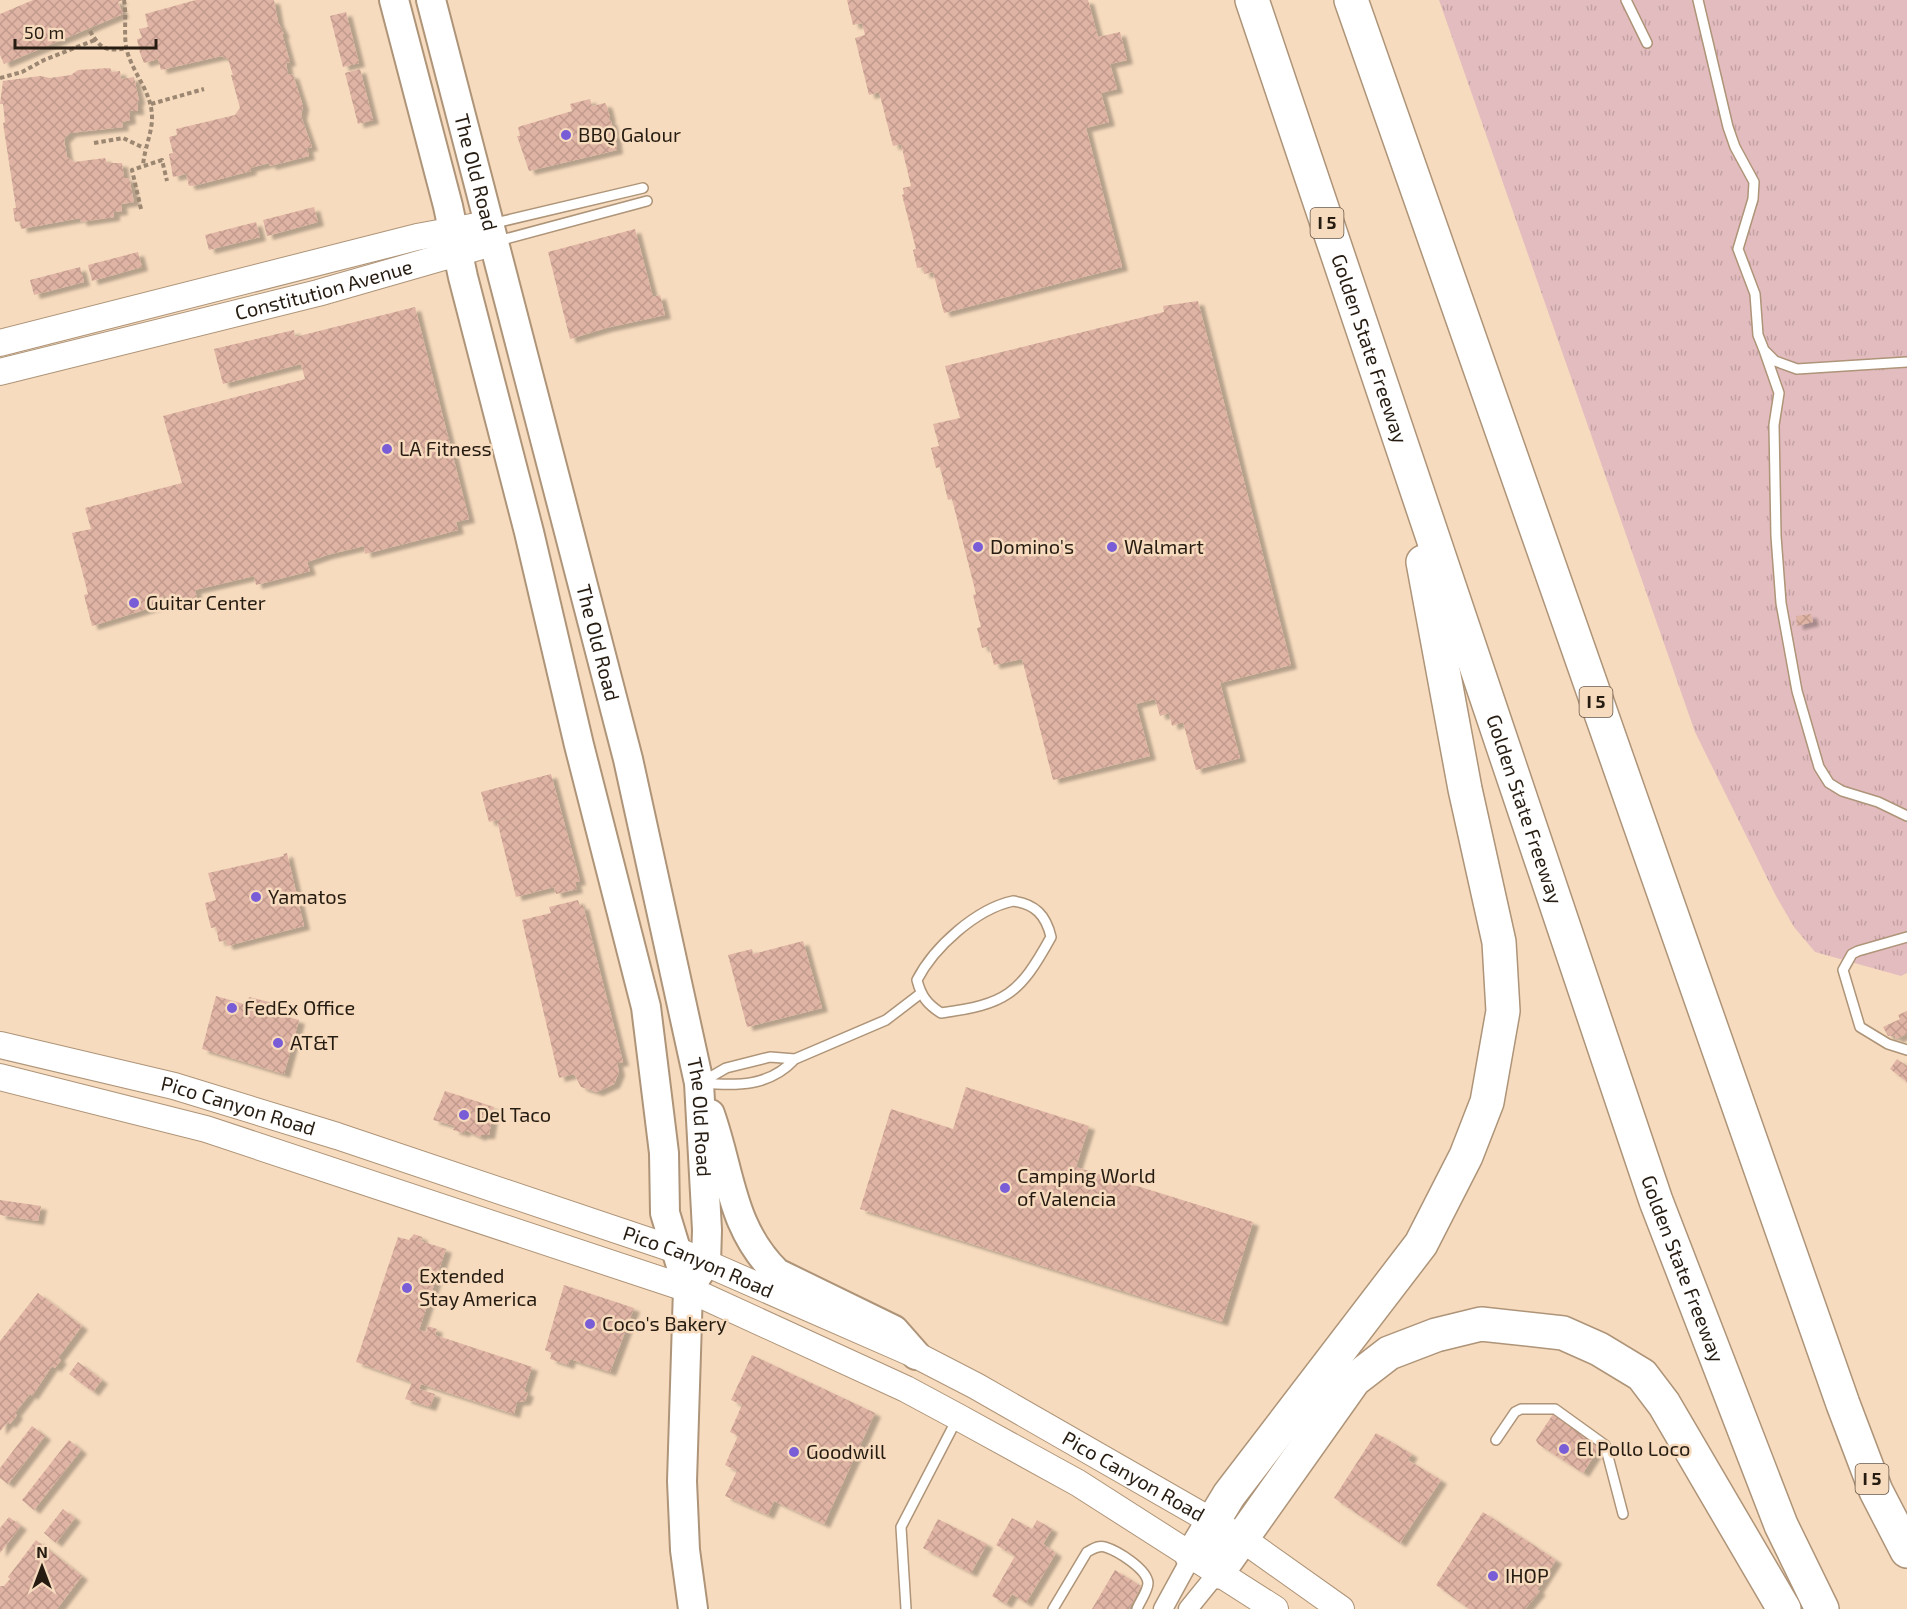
<svg xmlns="http://www.w3.org/2000/svg" width="1907" height="1609" viewBox="0 0 1907 1609" font-family="'Exo 2',sans-serif">
	<defs>
		<pattern id="grass-tufts" width="24" height="20" patternUnits="userSpaceOnUse" patternTransform="scale(1.5)"><rect width="24" height="20" fill="#e3bcbf"/><path d="M3 7l-1-3M5 7V3M7 7l1-3M15 17l-1-3M17 17v-4M19 17l1-3" fill="none" stroke="#c3a1a3"/></pattern>
		<pattern id="building-cross-hatch" width="8" height="8" patternUnits="userSpaceOnUse" patternTransform="scale(1.5)"><rect width="8" height="8" fill="#e0b4a4"/><path d="M0 0l8 8M0 8l8-8" fill="none" stroke="#c09a8c"/></pattern>
		<filter id="shadow"><feDropShadow dx="6" dy="4" stdDeviation="1.5" flood-color="#0004"/></filter>
	</defs>
	<rect width="100%" height="100%" fill="#f7dbbe"/>
	<!-- grass -->
	<path fill="url(#grass-tufts)" d="M1439 0H1907V973L1901 976 1815 952 1794 927 1776 896 1695 732Z"/>
	<!-- building -->
	<path fill="url(#building-cross-hatch)" filter="url(#shadow)" d="M33 0H123L118 2 123 14 4 64 0 55V14Z
		M196 0H274L278 22 284 34H282L290 62 286 63 288 74 293 75 303 106 301 116 312 147 307 148 309 156 270 166 269 163 250 168 251 171 197 185 189 186 186 174 173 177 169 154 173 153 169 137 177 135 176 129 235 115 240 108 231 75H233L231 69 228 59 221 56 161 70 158 59 144 63 140 53 137 39 142 38 139 29 148 27 145 14Z
		M847 0H1088L1098 37 1120 32 1127 60 1110 64 1117 89 1101 93 1109 122 1086 128 1122 267 944 313 933 272 924 274 923 267 917 268 913 250 916 249 902 195 904 194 903 188 911 186 901 144 893 146 879 92 869 95 855 38 865 35 862 23 853 25Z
		M346 12 359 63 343 67 330 16Z
		M110 68 112 72 120 71 121 79 134 77 139 101H137L138 111H129L130 120 122 122 123 127 70 133 64 139 67 157 74 162 105 158 107 163H122L124 178H129L134 202 121 204 122 211 114 212V217L81 222 80 218 21 229 20 221 15 222 13 208H16L3 123 5 122 3 104H0L3 81 40 76 50 78 71 75 78 70Z
		M360 69 373 120 358 124 345 73Z
		M590 99 592 106 605 103 607 106 610 118 608 119 611 121 614 132 611 133 615 134 617 150 529 171 517 136H520L518 127 572 111 570 104Z
		M314 207 318 222 267 236 263 220Z
		M256 222 260 237 209 250 205 235Z
		M635 229 653 297 660 295 665 315 606 328 570 339 548 252Z
		M138 252 142 267 92 281 88 265Z
		M80 267 84 282 34 295 30 280Z
		M1198 301 1291 665 1220 683 1240 758 1196 770 1183 722 1172 726 1169 713 1160 716 1155 699 1136 704 1150 756 1053 780 1022 659 994 665 989 646 982 648 977 628 981 627 973 595 976 594 952 499 948 500 940 467 936 468 931 448 939 446 933 424 960 418 945 366 1164 312 1163 306Z
		M415 307 469 519 456 522 458 530 365 554 364 546 327 555 307 562 310 571 256 585 254 576 195 590 197 598 169 605 167 596 155 600 157 606 92 626 84 595 88 594 72 533 91 529 85 508 182 483 163 416 305 379 301 364 223 384 214 349 294 330 295 337Z
		M1811 614 1813 622 1797 626 1796 616Z
		M551 774 580 881 575 882 577 889 556 894 554 887 516 897 497 821 523 813 489 822 481 792Z
		M287 853 304 926 227 946 225 940 219 942 216 927 211 928 205 903 216 900 208 873 284 856 283 854Z
		M578 900 580 906 583 905 623 1062 617 1063 619 1072 614 1084 597 1092 581 1087 574 1074 559 1078 522 920 551 913 549 907Z
		M803 941 822 1008 747 1027 728 955 752 949 753 954Z
		M216 996 247 1005 249 997 273 1003 271 1012 299 1020 284 1074 202 1049Z
		M1907 1011V1034L1896 1039 1895 1036H1888L1883 1027 1900 1019 1898 1015Z
		M1897 1059 1907 1066V1082L1890 1069Z
		M966 1087 1089 1126 1076 1167 1253 1222 1222 1322 860 1209 891 1109 953 1129Z
		M445 1091 494 1107 489 1135H481L480 1137 465 1130 464 1133 453 1130 455 1126 433 1120Z
		M0 1200 41 1206 38 1221 0 1215Z
		M414 1234 422 1237 421 1241 446 1249 419 1330 426 1332 428 1326 437 1329 435 1335 532 1367 524 1391 528 1393 525 1401 517 1402 514 1414 421 1384 419 1389 435 1394 430 1407 405 1399 412 1382 356 1362 398 1237 409 1240Z
		M564 1285 634 1308 610 1372 570 1359 568 1365 550 1359 552 1353 545 1350Z
		M38 1293 82 1326 58 1358 61 1360 55 1368 52 1366 32 1396 30 1394 15 1413 17 1415 10 1424 8 1422 0 1431V1341Z
		M752 1355 875 1413 824 1524 774 1501 768 1515 725 1496 737 1471 725 1465 738 1436 730 1432 742 1405 731 1400Z
		M78 1362 102 1380 93 1392 69 1374Z
		M1553 1414 1601 1445 1583 1473 1538 1444 1536 1440Z
		M32 1426 45 1436 8 1484 0 1478V1468Z
		M1376 1433 1412 1454 1408 1460 1441 1480 1400 1543 1334 1498Z
		M69 1440 81 1450 34 1510 22 1500Z
		M63 1509 75 1518 56 1543 44 1533Z
		M1483 1512 1556 1560 1537 1590 1540 1591 1525 1609H1469L1436 1585Z
		M9 1517 21 1526 0 1553V1528Z
		M1012 1518 1032 1529 1037 1520 1052 1529 1043 1544 1056 1553 1026 1603 1012 1594 1006 1604 992 1596 1015 1556 996 1545Z
		M938 1519 987 1544 971 1573 923 1548Z
		M36 1540 82 1576 57 1609H0V1586H4L10 1579 8 1577Z
		M1115 1570 1141 1586 1129 1609H1092Z"/>
	<g fill="none" stroke-linecap="round" stroke-linejoin="round">
		<!-- service casing -->
		<g stroke="#ae9478" stroke-width="12">
			<path id="service" d="M1626 0 1647 43
				M1698 0 1728 127 1735 147 1754 182 1753 199 1738 249 1755 294 1758 335 1764 350 1775 361 1797 369 1907 362
				M491 224 643 188
				M498 241 647 201
				M1764 350 1779 393 1774 425 1776 536 1781 603 1797 691 1819 767 1829 783 1842 791 1878 802 1907 816
				M1013 901C1035 904 1046 915 1051 937 1019 995 1006 1004 941 1013 927 1004 921 996 917 980 934 947 976 909 1013 901Z
				M1907 937 1858 951 1852 954 1843 970 1860 1027 1888 1044 1907 1050
				M702 1082 726 1068 770 1057 795 1059 886 1020 920 994
				M702 1083C737 1086 769 1087 795 1059
				M1496 1440 1515 1412 1521 1409H1555L1605 1445 1623 1514
				M906 1609 901 1527 957 1419
				M1053 1609 1087 1552C1093 1549 1098 1545 1105 1547 1118 1551 1147 1569 1148 1583 1148 1591 1140 1601 1137 1609"/>
		</g>
		<!-- minor casing -->
		<g stroke="#ae9478" stroke-width="21">
			<path id="minor" d="M1163 1609 1192 1556
				M1188 1609 1218 1572"/>
		</g>
		<!-- secondary casing -->
		<g stroke="#ae9478" stroke-width="28">
			<g id="secondary">
				<path d="M0 343 417 237 488 224"/>
				<path id="s1" d="M0 372 318 293 492 243"/>
				<path id="s2" d="M0 1045 174 1086 337 1136 676 1250 916 1355 976 1386 1241 1538 1341 1609"/>
				<path d="M0 1077 206 1129 688 1289 906 1389 958 1417 1078 1483 1275 1609"/>
			</g>
		</g>
		<!-- primary casing -->
		<g stroke="#ae9478" stroke-width="32">
			<g id="primary">
				<path d="M394 0 448 206 463 277 529 532 579 745 646 1007 664 1153 665 1213 688 1289 682 1481 685 1550 693 1609"/>
				<path id="s3" d="M431 0 628 759 699 1083 707 1230 706 1263 688 1289"/>
				<path d="M710 1114C731 1173 730 1227 777 1273L894 1330 916 1355"/>
			</g>
		</g>
		<!-- motorway casing -->
		<g stroke="#ae9478" stroke-width="36">
			<g id="motorway">
				<path id="s4" d="M1252 0 1656 1201 1781 1525 1822 1609"/>
				<path d="M1351 0 1843 1404 1876 1491 1907 1551"/>
				<path d="M1192 1556 1229 1495 1421 1244 1466 1156 1487 1102 1503 1011 1499 942 1465 789 1423 562"/>
				<path d="M1218 1572 1354 1380 1389 1353 1436 1335 1481 1324 1563 1333 1599 1349 1642 1375 1664 1404 1784 1609"/>
			</g>
		</g>
		<!-- path -->
		<path stroke="#9b8772" stroke-width="4" stroke-dasharray="4.5 3" stroke-linecap="butt" d="M124 0C127 17 123 35 127 51 134 76 153 93 152 120 151 136 144 150 143 166
			M90 31C100 49 107 52 126 48
			M0 78 22 72 44 60 95 40
			M151 104 204 89
			M94 143 123 138 144 148
			M141 209 132 170 162 160 167 181"/>
		<!-- service -->
		<use href="#service" stroke="#fff" stroke-width="9"/>
		<!-- minor -->
		<use href="#minor" stroke="#fff" stroke-width="18"/>
		<!-- secondary -->
		<use href="#secondary" stroke="#fff" stroke-width="26"/>
		<!-- primary -->
		<use href="#primary" stroke="#fff" stroke-width="28"/>
		<!-- motorway -->
		<use href="#motorway" stroke="#fff" stroke-width="33"/>
	</g>
	<!-- markers -->
	<g fill="#795dd7" stroke="#f7dbbe" stroke-width="2">
		<circle cx="566" cy="135" r="6"/>
		<circle cx="387" cy="449" r="6"/>
		<circle cx="978" cy="547" r="6"/>
		<circle cx="1112" cy="547" r="6"/>
		<circle cx="134" cy="603" r="6"/>
		<circle cx="256" cy="897" r="6"/>
		<circle cx="232" cy="1008" r="6"/>
		<circle cx="278" cy="1043" r="6"/>
		<circle cx="464" cy="1115" r="6"/>
		<circle cx="1005" cy="1188" r="6"/>
		<circle cx="407" cy="1288" r="6"/>
		<circle cx="590" cy="1324" r="6"/>
		<circle cx="1564" cy="1449" r="6"/>
		<circle cx="794" cy="1452" r="6"/>
		<circle cx="1493" cy="1576" r="6"/>
	</g>
	<g text-anchor="middle" stroke-width="5" stroke-linejoin="round" paint-order="stroke">
		<!-- shield labels -->
		<g fill="#f7dbbe" stroke="#655545" stroke-width="1.5">
			<rect x="1310.5" y="208" width="33" height="30" rx="4.5"/>
			<rect x="1579.5" y="687" width="33" height="30" rx="4.5"/>
			<rect x="1855.5" y="1464" width="33" height="30" rx="4.5"/>
		</g>
		<g font-size="18" font-weight="bold" fill="#261c11">
			<text x="1327" y="229">I 5</text>
			<text x="1596" y="708">I 5</text>
			<text x="1872" y="1485">I 5</text>
		</g>
		<!-- poi labels -->
		<g font-size="20" fill="#261c11" stroke="#f7dbbe" text-anchor="start">
			<text x="578" y="142">BBQ Galour</text>
			<text x="399" y="456">LA Fitness</text>
			<text x="990" y="554">Domino's</text>
			<text x="1124" y="554">Walmart</text>
			<text x="146" y="610">Guitar Center</text>
			<text x="268" y="904">Yamatos</text>
			<text x="244" y="1015">FedEx Office</text>
			<text x="290" y="1050">AT&amp;T</text>
			<text x="476" y="1122">Del Taco</text>
			<text x="1017" y="1183">Camping World<tspan x="1017" dy="23">of Valencia</tspan></text>
			<text x="419" y="1283">Extended<tspan x="419" dy="23">Stay America</tspan></text>
			<text x="602" y="1331">Coco's Bakery</text>
			<text x="1576" y="1456">El Pollo Loco</text>
			<text x="806" y="1459">Goodwill</text>
			<text x="1505" y="1583">IHOP</text>
		</g>
		<!-- street labels -->
		<g font-size="20" fill="#261c11" stroke="#f7dbbe">
			<text dy="7" stroke="none"><textPath href="#s3" startOffset="178">The Old Road</textPath></text>
			<text dy="7" stroke="none"><textPath href="#s1" startOffset="334">Constitution Avenue</textPath></text>
			<text dy="7" stroke="none"><textPath href="#s4" startOffset="368">Golden State Freeway</textPath></text>
			<text dy="7" stroke="none"><textPath href="#s3" startOffset="664">The Old Road</textPath></text>
			<text dy="7" stroke="none"><textPath href="#s4" startOffset="854">Golden State Freeway</textPath></text>
			<text dy="7" stroke="none"><textPath href="#s2" startOffset="246">Pico Canyon Road</textPath></text>
			<text dy="7" stroke="none"><textPath href="#s3" startOffset="1150">The Old Road</textPath></text>
			<text dy="7" stroke="none"><textPath href="#s2" startOffset="732">Pico Canyon Road</textPath></text>
			<text dy="7" stroke="none"><textPath href="#s4" startOffset="1340">Golden State Freeway</textPath></text>
			<text dy="7" stroke="none"><textPath href="#s2" startOffset="1218">Pico Canyon Road</textPath></text>
		</g>
	</g>
	<!-- north arrow -->
	<g transform="translate(42 1567)" stroke="#f7dbbe" stroke-width="4.5" paint-order="stroke">
	<path d="M0-4.5L10 22L0 15L-10 22Z" fill="#261c11"/>
	<text y="-9" font-size="16" font-weight="bold" text-anchor="middle" fill="#261c11">N</text>
	</g>
	<!-- scale -->
	<path d="M15 39v9h141v-9" fill="none" stroke="#261c11" stroke-width="3"/>
	<text x="24" y="39" font-size="18" fill="#261c11" stroke="#f7dbbe" stroke-width="4.5" paint-order="stroke">50 m</text>
</svg>
